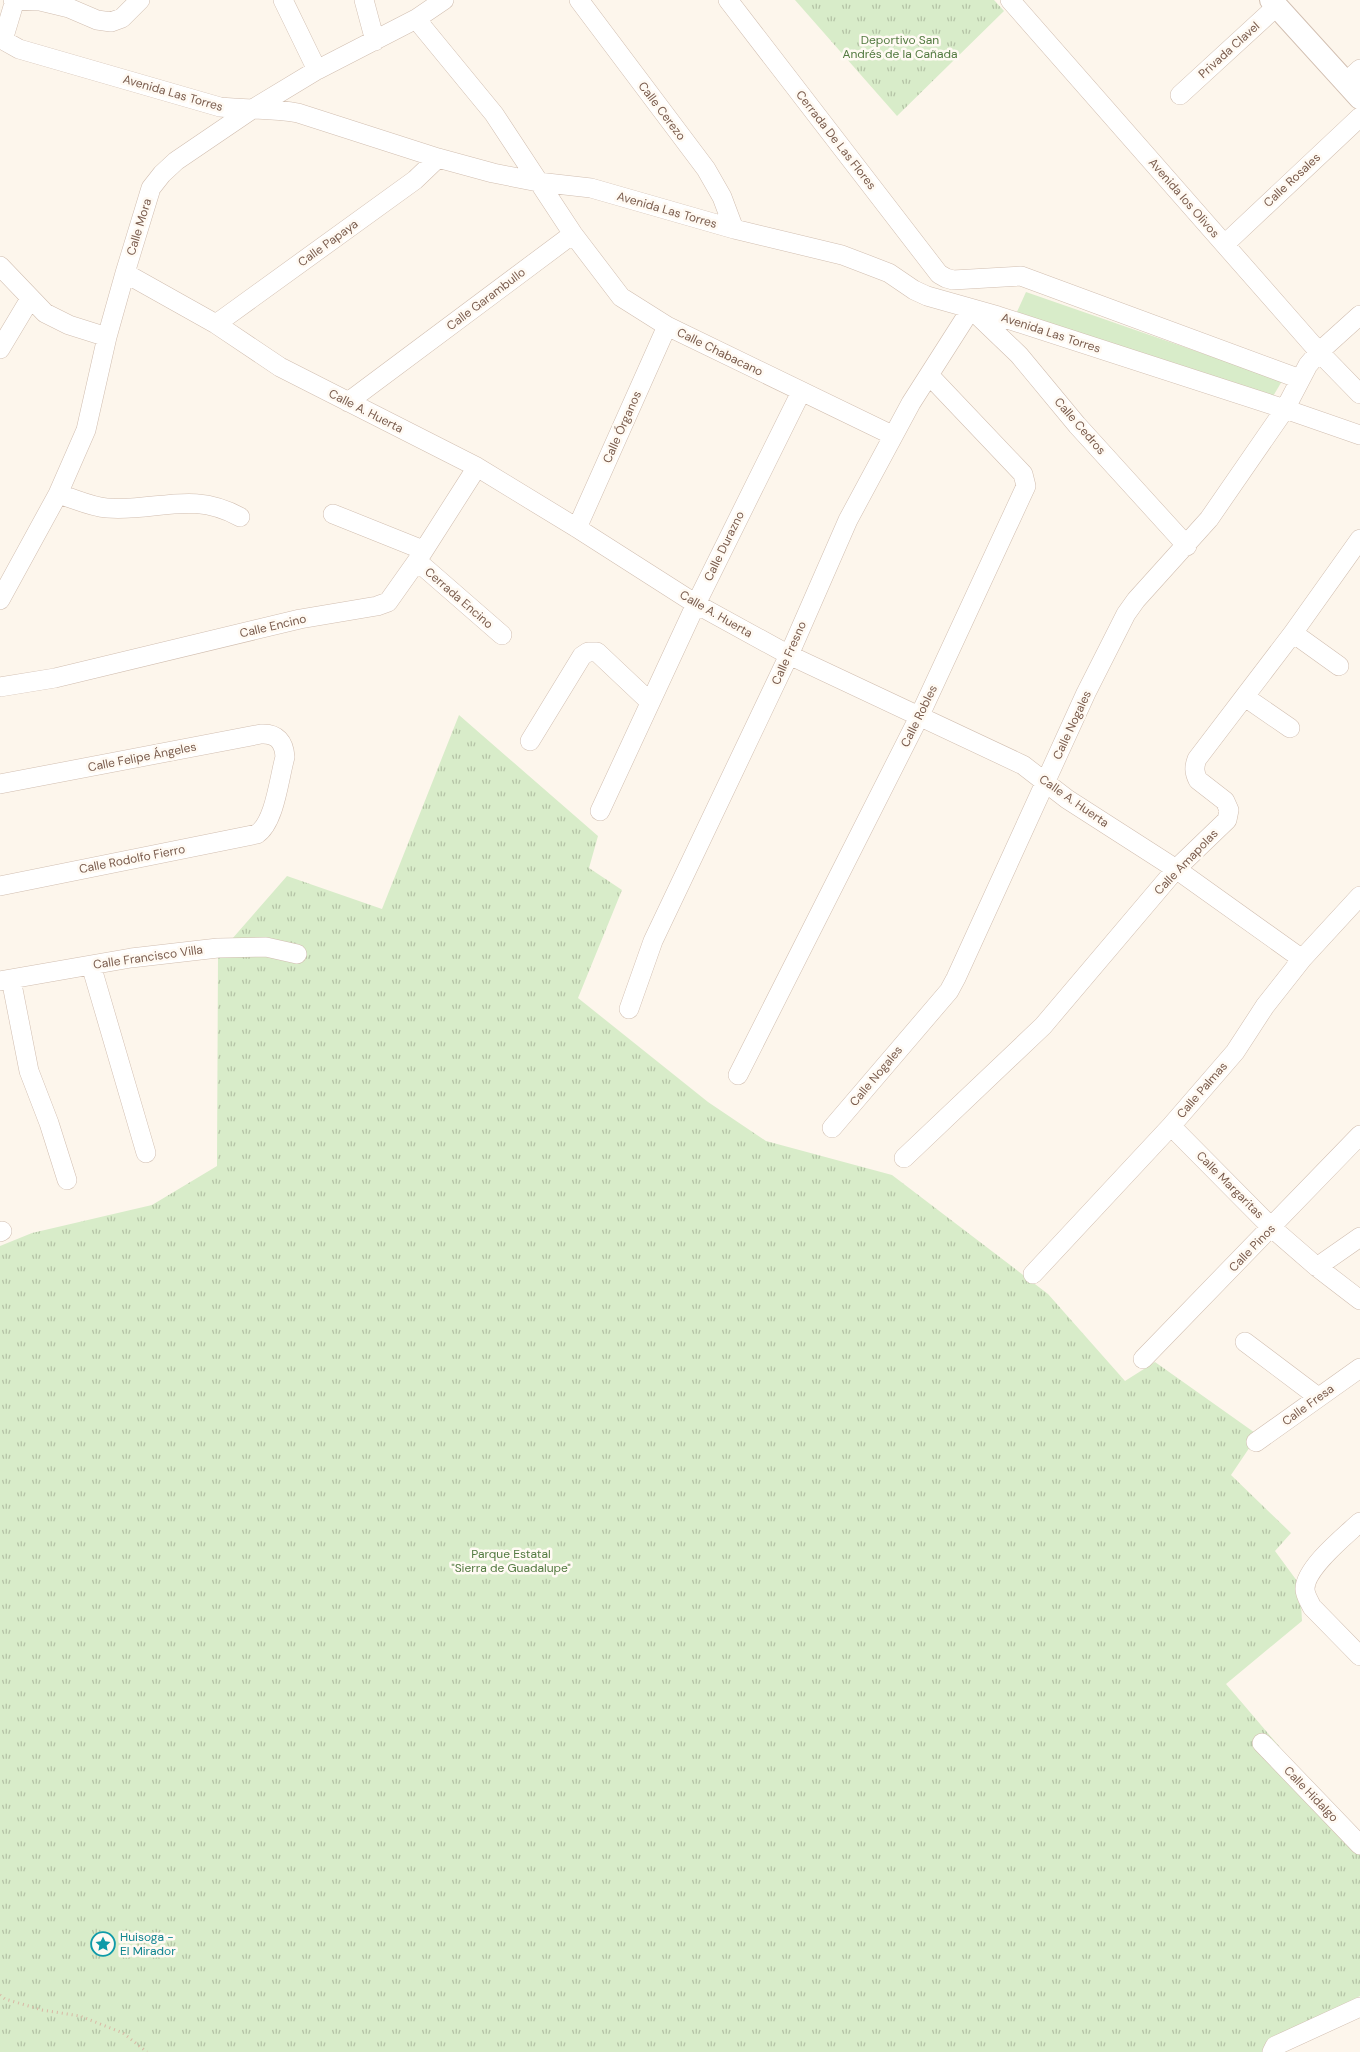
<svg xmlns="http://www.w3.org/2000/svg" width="1360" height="2052" viewBox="0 0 1360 2052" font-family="'DM Sans',sans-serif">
	<defs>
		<pattern id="park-tufts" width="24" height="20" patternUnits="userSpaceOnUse" patternTransform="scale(1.25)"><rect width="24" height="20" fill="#d8ecc9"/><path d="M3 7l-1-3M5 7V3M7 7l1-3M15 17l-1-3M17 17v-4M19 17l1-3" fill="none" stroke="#b4c2a5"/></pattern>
	</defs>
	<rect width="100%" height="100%" fill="#fdf6ec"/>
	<!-- grass -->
	<path fill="#d8ecc9" d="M1026 292 1282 381 1272 398 1016 314Z"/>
	<!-- park -->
	<path fill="url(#park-tufts)" d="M795 0H994L1004 11 897 116Z
		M459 715 598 836 589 868 622 890 578 998 708 1102 766 1141 892 1175 1048 1294 1125 1381 1155 1362 1258 1435 1231 1475 1291 1533 1275 1551 1300 1585 1302 1621 1226 1684 1360 1841V1996L1277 2041 1282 2052H0V1246L32 1233 152 1205 217 1166 218 955 287 876 382 909Z"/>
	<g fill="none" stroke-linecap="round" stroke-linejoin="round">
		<!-- minor casing -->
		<g stroke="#d1beb0" stroke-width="20">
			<path id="minor" d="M13 0 40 1 69 8 97 20 111 22 122 18 140 0
				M15 0 3 40 19 49 220 107C246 110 272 108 298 113L438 158 493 173 538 182 591 188 734 229 842 255 889 273 914 290 927 296 998 316 1285 409 1360 435
				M283 0 317 70
				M364 0 375 41
				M579 0 706 169 722 197 734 229
				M728 0 939 274 946 278 953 280 1021 276 1300 379
				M1010 0 1319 352 1360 394
				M416 19 494 114 573 234 621 297 667 326 892 435
				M1346 82 1360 69
				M1180 95 1277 6
				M1225 244 1360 117
				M0 266 45 313 69 325 107 337
				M125 273 216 324 280 367 477 467 577 528 696 604 789 655 1023 765 1067 799 1176 869 1302 959
				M216 324 415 180 438 158
				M0 349 30 299
				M348 402 573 234
				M58 494C73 498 91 507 107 508 157 512 191 490 240 517
				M333 514 423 550
				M577 528 667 326
				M417 561 502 635
				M0 600 58 494 86 430 107 337 125 273 151 188 162 174 176 161 251 110 317 70 416 19 444 0
				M1293 633 1339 666
				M0 687 55 678 300 619 377 606 388 602 417 561 477 467
				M1245 697 1290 728
				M530 741 582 656 588 652H597L650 702
				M0 784 261 734C277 733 284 742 285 757 279 778 275 822 257 834L0 886
				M600 811 696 604 801 392
				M91 965 146 1153
				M11 979 29 1071 49 1123 67 1180
				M0 981 131 958 218 948 266 947 297 954
				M629 1009 653 941 789 655 848 520 911 403 971 309 1019 355 1077 425 1187 546
				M738 1075 919 717 1026 486 1023 474 929 375
				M1171 1126 1272 1228 1317 1267 1360 1300
				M832 1128 949 991 956 978 1086 693 1126 614 1136 600 1209 519 1285 409 1308 365 1319 352 1360 315
				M904 1158 1043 1026 1176 869 1227 820 1229 810 1225 801 1198 780C1194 772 1194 767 1197 759L1293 633 1360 539
				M0 1232 2 1231
				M1317 1267 1360 1237
				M1033 1274 1171 1126 1235 1052 1265 1006 1302 959 1360 896
				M1245 1342 1318 1397
				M1143 1359 1360 1135
				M1256 1442 1360 1368
				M1360 1522C1345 1536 1305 1568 1305 1589 1305 1595 1309 1601 1312 1607L1360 1656
				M1262 1743 1360 1845
				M1272 2052 1275 2046 1360 2007"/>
		</g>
		<!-- tertiary casing -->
		<g stroke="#d1beb0" stroke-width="24">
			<path id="tertiary" d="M1271 0 1360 98"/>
		</g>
		<!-- path -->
		<path stroke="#d9b8a5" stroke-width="3" stroke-dasharray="1 4" stroke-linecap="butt" d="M0 1995 5 1999 42 2010 80 2016 123 2033 147 2052"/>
		<!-- minor -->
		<use href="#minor" stroke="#fff" stroke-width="19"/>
		<!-- tertiary -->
		<use href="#tertiary" stroke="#fff" stroke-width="22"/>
	</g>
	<!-- icons -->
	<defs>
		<g id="sight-ring" transform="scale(1.25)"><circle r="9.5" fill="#fffaf3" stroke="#0f9aa8" stroke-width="1.5"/><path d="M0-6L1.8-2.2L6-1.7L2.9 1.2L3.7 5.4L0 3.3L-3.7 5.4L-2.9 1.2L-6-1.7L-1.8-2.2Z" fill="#0f9aa8"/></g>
	</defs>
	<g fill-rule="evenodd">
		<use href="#sight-ring" x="103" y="1944"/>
	</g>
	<g text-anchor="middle" stroke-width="5" stroke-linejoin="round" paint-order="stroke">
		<!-- park labels -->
		<g font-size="12" fill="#537a41" stroke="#fffaf3">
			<text x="900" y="44">Deportivo San<tspan x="900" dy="14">Andrés de la Cañada</tspan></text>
			<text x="511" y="1558">Parque Estatal<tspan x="511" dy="14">"Sierra de Guadalupe"</tspan></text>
		</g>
		<!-- street labels -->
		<g font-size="12" fill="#7a5c4d" stroke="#fffaf3">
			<text transform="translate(1229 50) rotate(-42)" y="4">Privada Clavel</text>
			<text transform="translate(173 93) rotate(16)" y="4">Avenida Las Torres</text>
			<text transform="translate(662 111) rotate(53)" y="4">Calle Cerezo</text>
			<text transform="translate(836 140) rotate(52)" y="4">Cerrada De Las Flores</text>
			<text transform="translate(1292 180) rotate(-43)" y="4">Calle Rosales</text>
			<text transform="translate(1184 198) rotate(49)" y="4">Avenida los Olivos</text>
			<text transform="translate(667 210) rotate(16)" y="4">Avenida Las Torres</text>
			<text transform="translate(139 227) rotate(-73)" y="4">Calle Mora</text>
			<text transform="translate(328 243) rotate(-36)" y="4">Calle Papaya</text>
			<text transform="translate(486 299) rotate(-37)" y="4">Calle Garambullo</text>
			<text transform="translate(1051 333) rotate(18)" y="4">Avenida Las Torres</text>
			<text transform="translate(720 352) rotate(26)" y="4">Calle Chabacano</text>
			<text transform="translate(366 411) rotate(27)" y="4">Calle A. Huerta</text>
			<text transform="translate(1080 426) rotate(49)" y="4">Calle Cedros</text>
			<text transform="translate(622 427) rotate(-66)" y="4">Calle Órganos</text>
			<text transform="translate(724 546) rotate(-64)" y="4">Calle Durazno</text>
			<text transform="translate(459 598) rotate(41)" y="4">Cerrada Encino</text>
			<text transform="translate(716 614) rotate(30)" y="4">Calle A. Huerta</text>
			<text transform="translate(273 626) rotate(-13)" y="4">Calle Encino</text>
			<text transform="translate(789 653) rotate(-66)" y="4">Calle Fresno</text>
			<text transform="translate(919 716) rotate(-64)" y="4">Calle Robles</text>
			<text transform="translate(1072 725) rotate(-65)" y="4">Calle Nogales</text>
			<text transform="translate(142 757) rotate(-11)" y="4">Calle Felipe Ángeles</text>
			<text transform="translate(1074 801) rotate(35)" y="4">Calle A. Huerta</text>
			<text transform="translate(132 859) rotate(-11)" y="4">Calle Rodolfo Fierro</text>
			<text transform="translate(1186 862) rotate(-46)" y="4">Calle Amapolas</text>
			<text transform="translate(148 957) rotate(-8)" y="4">Calle Francisco Villa</text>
			<text transform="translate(876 1076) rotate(-50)" y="4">Calle Nogales</text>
			<text transform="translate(1202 1090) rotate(-49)" y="4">Calle Palmas</text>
			<text transform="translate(1230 1185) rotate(45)" y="4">Calle Margaritas</text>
			<text transform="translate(1252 1248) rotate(-46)" y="4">Calle Pinos</text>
			<text transform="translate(1308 1405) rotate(-36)" y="4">Calle Fresa</text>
			<text transform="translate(1311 1794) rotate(46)" y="4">Calle Hidalgo</text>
		</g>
		<!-- culture labels -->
		<g font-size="12" fill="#0d838f" stroke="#fffaf3" text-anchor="start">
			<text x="120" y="1941">Huisoga -<tspan x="120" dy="14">El Mirador</tspan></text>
		</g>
	</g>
</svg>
